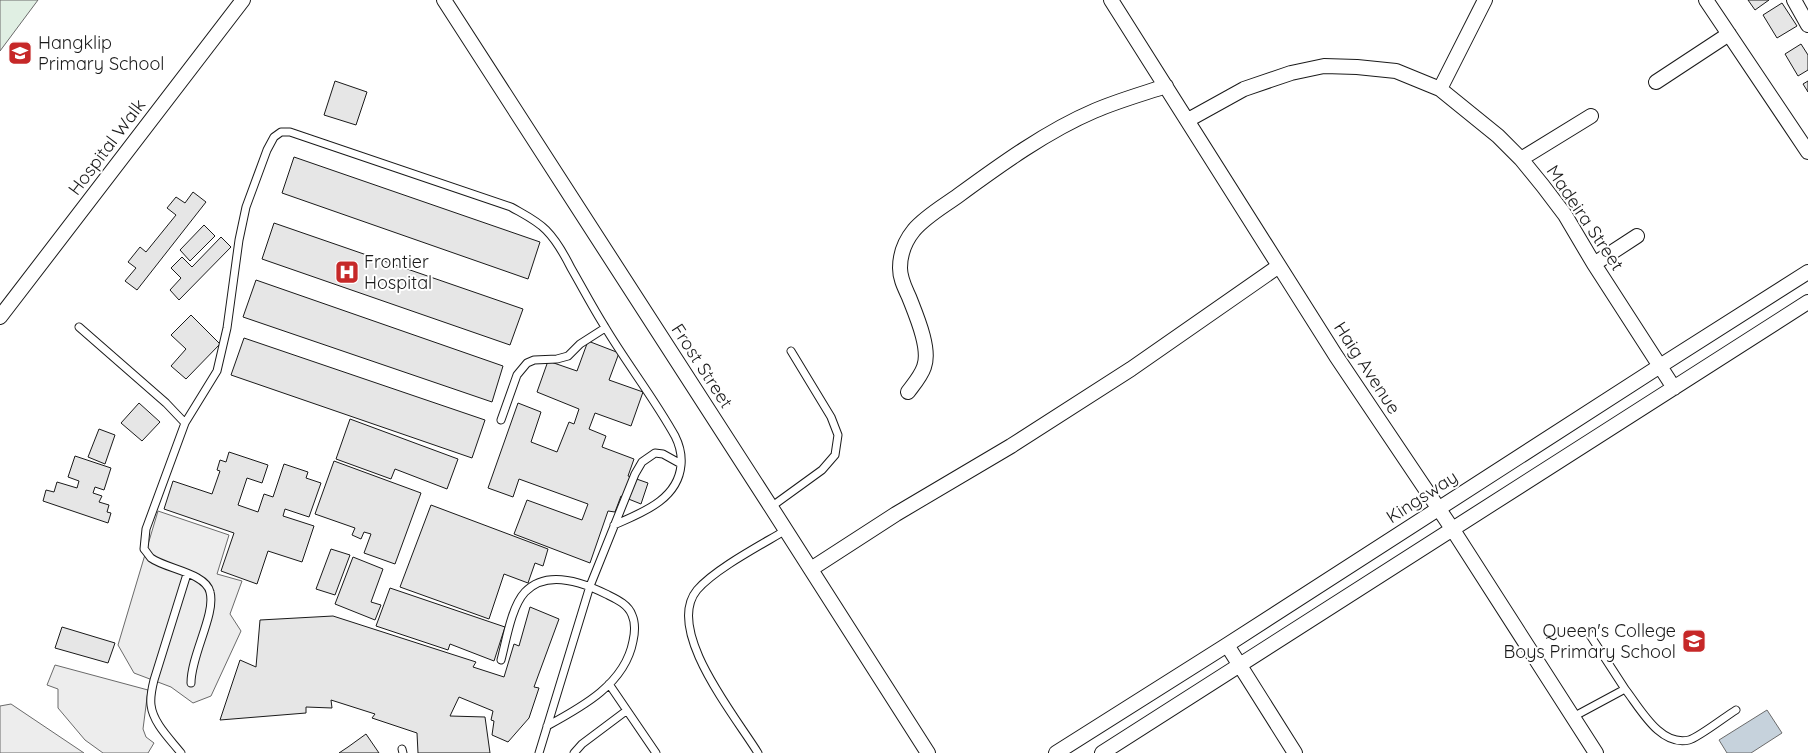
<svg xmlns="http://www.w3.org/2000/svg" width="1808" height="753" viewBox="0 0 1808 753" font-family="Quicksand,sans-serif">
	<rect width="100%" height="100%" fill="#fff"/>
	<!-- green -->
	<path fill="#e0efe3" stroke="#6a6a6a" d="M0 0H38L0 51Z"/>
	<!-- parking -->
	<path fill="#ededed" stroke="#6a6a6a" d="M158 511 229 535 217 574 242 581 230 614 241 631 211 696 193 703 171 687 134 673 118 645Z
		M55 665 148 690 143 729 146 737 154 743 148 753H103L85 740 58 708V689L47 685Z
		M11 704 84 753H0V706Z"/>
	<!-- water -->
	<path fill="#c6d2dc" stroke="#6a6a6a" d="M1767 710 1782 733 1751 753H1727L1719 740Z"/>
	<!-- building -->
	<path fill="#e6e6e6" stroke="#1a1a1a" d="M1748 0H1769L1755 10Z
		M1782 3 1797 26 1777 38 1763 15Z
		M1801 44 1808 55V70L1798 76 1785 54Z
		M335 81 367 92 356 125 324 115Z
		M1808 81V92L1803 84Z
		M294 157 540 242 528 279 282 193Z
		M193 192 206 202 137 290 125 281 136 268 128 262 140 247 146 252 176 215 167 208 176 197 185 203Z
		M274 223 523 309 510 345 262 259Z
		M204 225 215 236 190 261 180 250Z
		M221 237 231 247 179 300 170 290 181 278 171 268 182 257 192 267Z
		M256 280 503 366 492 402 243 317Z
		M191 315 220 344 186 379 171 366 186 349 171 335Z
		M244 338 485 420 472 458 231 375Z
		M588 341 619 353 609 380 643 392 631 426 595 413 589 429 606 436 602 447 634 459 628 476 648 483 641 504 621 496 615 512 608 511 590 563 514 534 527 500 582 520 588 504 519 479 513 497 488 488 518 403 541 412 531 442 557 452 569 422 574 424 579 409 537 392 548 361 577 371Z
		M139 403 160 422 142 441 121 423Z
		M350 419 458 459 447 489 395 469 391 479 336 459Z
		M99 429 115 435 105 464 88 457Z
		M229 452 268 465 262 483 247 478 238 505 258 512 264 494 273 497 284 464 308 472 306 478 321 483 309 517 285 509 283 516 314 526 302 562 268 551 257 584 221 571 234 533 164 509 173 481 212 494 220 471 217 470 220 460 226 462Z
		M75 456 111 468 104 490 95 487 93 493 102 496 99 502 109 505 107 512 111 513 108 523 43 501 46 490 54 492 57 482 77 488 79 481 68 477Z
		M334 461 421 493 395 564 364 553 371 534 364 532 361 539 352 535 355 528 315 514Z
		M431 505 548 549 543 566 535 563 528 583 504 574 489 619 400 587Z
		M331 549 350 555 335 595 316 589Z
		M353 557 383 569 371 602 381 605 375 620 335 604Z
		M390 588 505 627 494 661 450 644 448 650 376 626Z
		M530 607 559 619 534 687 539 688 529 718 508 742 492 735 494 721 491 720 493 711 459 697 450 716 485 717 490 753H418L417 733 372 718 375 714 331 700 332 708 306 707V713L220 720 240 660 256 667 260 620 333 616 476 662 473 667 504 677 514 644 519 646Z
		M62 627 115 643 108 663 55 648Z
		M366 734 379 753H339L348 747Z"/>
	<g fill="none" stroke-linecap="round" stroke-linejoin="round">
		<!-- service casing -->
		<g stroke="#1a1a1a" stroke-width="9">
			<path id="service" d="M79 327 166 403 185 423 146 529 144 549C146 551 149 556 151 558 166 569 206 573 210 592 216 614 191 655 191 683
				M501 420 517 375 527 363 534 360 557 359 568 356 580 344 605 328
				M185 423 217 371 227 328 239 240 246 207 267 150 274 137 281 132H290L511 207C523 214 536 220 546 230 557 241 564 254 571 268 582 287 593 308 605 327 627 364 654 398 675 436 679 444 682 455 681 465 678 500 641 513 614 525
				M771 507 822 470 835 455 838 435 831 417 791 351
				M1588 632 1625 689
				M501 660C506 642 511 607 525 592 547 569 582 582 606 594 616 599 628 604 632 615 636 624 635 632 633 641 625 684 582 707 547 726
				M609 684 656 753
				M1573 717 1625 689C1640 708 1660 747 1689 740 1698 738 1726 716 1736 710
				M402 749 403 753
				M181 753C170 739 153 723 151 705 150 697 152 688 154 680L187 574
				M539 753 590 586 635 474 642 462 655 453 663 454 681 464
				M574 753 582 744 626 711
				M758 753C736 717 664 630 697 590 715 569 761 545 786 530"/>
		</g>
		<!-- minor casing -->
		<g stroke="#1a1a1a" stroke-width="16">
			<path id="minor" d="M444 0 771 507 928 753
				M1111 0 1336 356 1453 530 1596 753
				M1706 0 1808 152
				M1794 0 1808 25
				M1656 82 1729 34
				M1440 89 1485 0
				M1188 120 1244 89 1291 73 1324 66 1357 67 1396 71 1440 89 1498 136 1521 159 1543 186 1565 215 1594 264 1674 388
				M1521 159 1591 116
				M1594 264 1637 236
				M0 317 243 0
				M908 392C914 384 921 376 924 367 931 349 916 315 909 297 905 288 900 279 900 268 900 254 905 241 914 230 926 216 944 206 959 195 1000 165 1047 131 1094 111 1117 101 1142 94 1166 86
				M811 569 896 514 1011 446 1131 369 1279 266
				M1227 645 1295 753
				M1056 753 1227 645 1660 366 1808 272
				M1102 753 1808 302"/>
		</g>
		<!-- service -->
		<use href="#service" stroke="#fff" stroke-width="7"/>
		<!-- minor -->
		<use href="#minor" stroke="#fff" stroke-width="14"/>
	</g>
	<!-- icons -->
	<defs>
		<g id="school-square" transform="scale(1.25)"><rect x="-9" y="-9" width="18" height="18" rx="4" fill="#c62828" stroke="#fff"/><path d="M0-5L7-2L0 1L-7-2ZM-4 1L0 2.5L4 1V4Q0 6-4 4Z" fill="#fff"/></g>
		<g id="hospital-square" transform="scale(1.25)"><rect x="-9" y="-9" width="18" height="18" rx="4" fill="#c62828" stroke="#fff"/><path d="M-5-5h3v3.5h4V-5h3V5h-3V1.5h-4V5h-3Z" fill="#fff"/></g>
	</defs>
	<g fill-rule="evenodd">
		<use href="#school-square" x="20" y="53"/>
		<use href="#hospital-square" x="347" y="272"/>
		<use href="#school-square" x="1694" y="641"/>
	</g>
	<g text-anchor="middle" stroke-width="4" stroke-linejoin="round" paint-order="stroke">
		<!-- poi labels -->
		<g font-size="18" fill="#1a1a1a" stroke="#fff" text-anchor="start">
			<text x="38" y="49">Hangklip<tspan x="38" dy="21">Primary School</tspan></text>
			<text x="364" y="268">Frontier<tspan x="364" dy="21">Hospital</tspan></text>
			<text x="1676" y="637" text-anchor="end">Queen's College<tspan x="1676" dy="21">Boys Primary School</tspan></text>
		</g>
		<!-- street labels -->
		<g font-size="18" fill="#1a1a1a" stroke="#fff">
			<text transform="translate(107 147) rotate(-53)" y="6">Hospital Walk</text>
			<text transform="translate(1585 218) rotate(56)" y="6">Madeira Street</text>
			<text transform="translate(702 366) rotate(57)" y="6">Frost Street</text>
			<text transform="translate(1367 368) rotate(57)" y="6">Haig Avenue</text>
			<text transform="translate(1422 497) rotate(-33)" y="6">Kingsway</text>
		</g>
	</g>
</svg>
